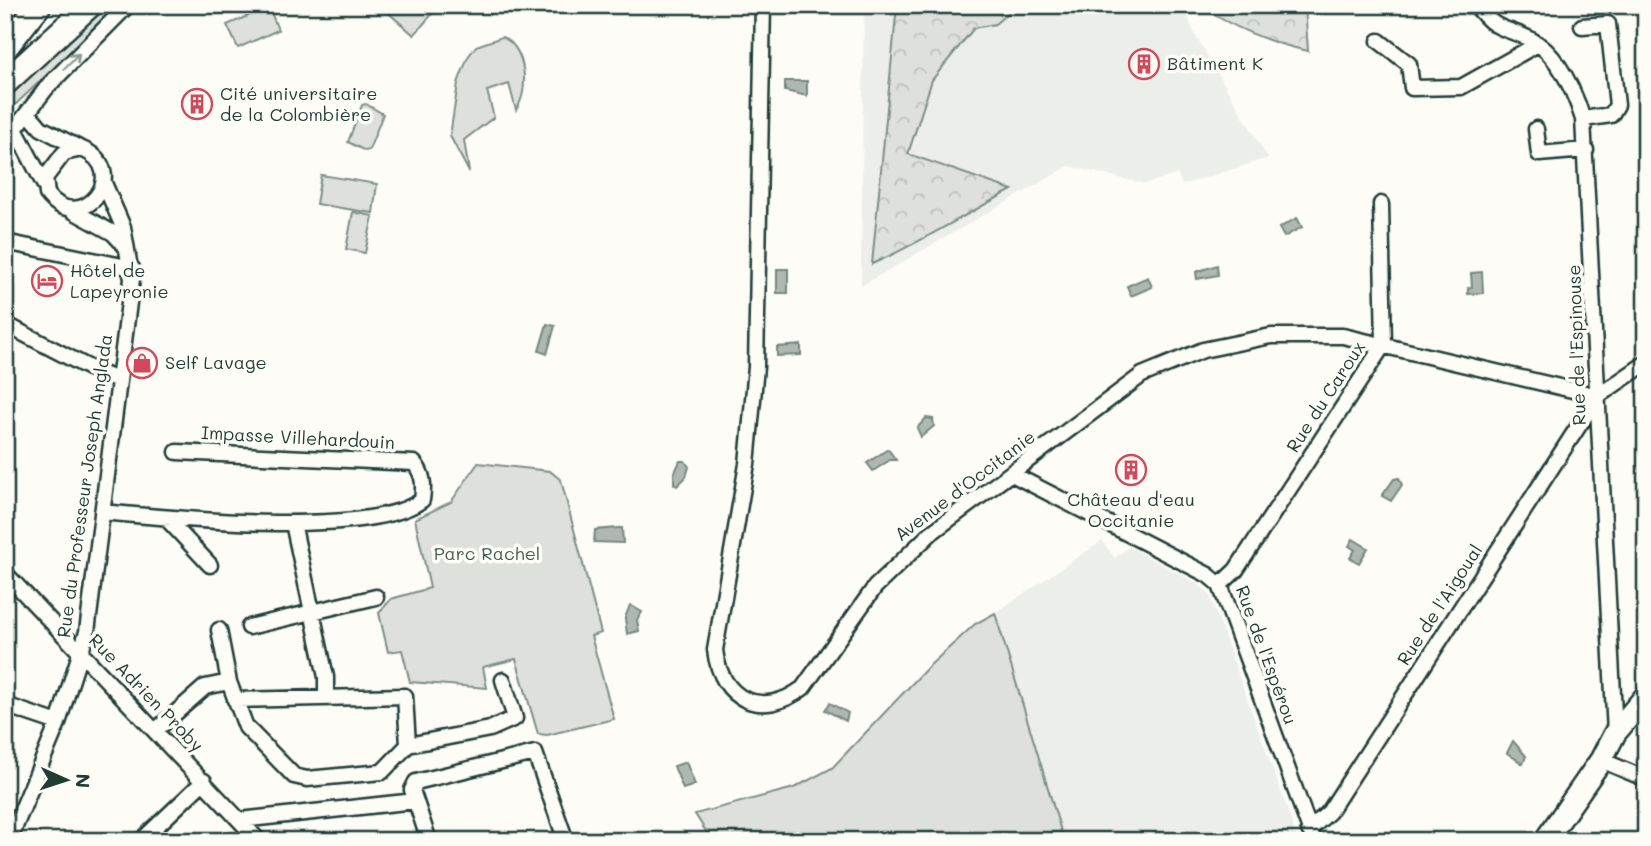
<svg xmlns="http://www.w3.org/2000/svg" width="1651" height="846" viewBox="0 0 1651 846" font-family="Mali,sans-serif">
	<defs>
		<pattern id="forest-crowns" width="20" height="18" patternUnits="userSpaceOnUse" patternTransform="scale(1.75)"><rect width="20" height="18" fill="#dde0db"/><path d="M2 6a3 3 0 1 1 6 0M12 15a3 3 0 1 1 6 0" fill="none" stroke="#bdc1bd"/></pattern>
	</defs>
	<rect width="100%" height="100%" fill="#fdfcf7"/>
	<filter id="ink" filterUnits="userSpaceOnUse"><feTurbulence type="fractalNoise" baseFrequency=".0143" numOctaves="2"/><feDisplacementMap in="SourceGraphic" scale="14" xChannelSelector="R" yChannelSelector="G"/><feConvolveMatrix kernelMatrix="1 2 1 2 8 2 1 2 1" color-interpolation-filters="sRGB"/></filter>
	<g filter="url(#ink)">
		<!-- built -->
		<path fill="#eceee9" d="M864 5H1183L1195 35 1268 158 1182 185 1178 174 1145 184 1069 166 861 286Z
			M1102 541 1115 558 1129 547 1195 582 1209 594 1287 808 1297 838 1295 841H1064L995 613Z"/>
		<!-- green -->
		<path fill="#dde0db" stroke="#7e8e88" stroke-width="2" d="M10 5H27L5 32V11Z
			M99 5H120L15 105 5 94Z
			M387 5H424L433 13 414 35 384 9Z
			M269 7 278 30 238 48 227 25Z
			M502 37C526 46 530 90 516 110L509 84 487 91 494 117 464 140 469 172 450 136 458 83 468 57 476 46Z
			M366 104 383 114 369 150 365 151 348 142 362 105Z
			M321 175 377 184 373 213 316 204Z
			M353 212 373 216 365 253 346 249Z
			M478 463 550 471 561 480 601 633 591 636 614 719 547 735 538 734 516 659 483 667 487 688 410 682 402 650 388 652 379 613 391 599 430 588 415 519 451 502Z
			M995 613 1064 841H712L695 814 794 788 832 768 928 667 975 624Z"/>
		<!-- forest -->
		<path fill="url(#forest-crowns)" stroke="#7e8e88" stroke-width="2" d="M897 5H1017L995 24 974 28 932 80 908 154 1012 190C965 214 921 243 872 264Z
			M1197 5H1305L1308 51C1266 42 1233 27 1197 5Z"/>
		<!-- water -->
		<path fill="#aeb8b1" stroke="#75877f" stroke-width="2" d="M785 81H807V96L785 91Z
			M1297 218 1302 227 1284 237 1279 228Z
			M1217 265 1218 275 1197 279 1196 272Z
			M777 269H788V293H777Z
			M1482 272 1483 293 1468 294V288L1472 287 1471 273Z
			M1148 277 1152 287 1131 296 1127 286Z
			M547 324 555 326 547 354 539 351Z
			M801 345V355L777 356V347Z
			M926 418 933 419 934 426 921 437 917 428Z
			M888 449 896 460H890L873 471 867 463Z
			M680 461H685L689 467 686 477 677 486 674 484V474Z
			M1394 479 1399 478 1402 485 1391 501 1382 496Z
			M618 528H622L623 543 594 542 595 530Z
			M1353 539 1368 548 1359 563 1350 558 1355 550 1349 546Z
			M630 605 642 612 637 620 639 631 627 634 625 618Z
			M830 703 848 713 846 721 825 710Z
			M1513 741 1526 756 1523 764 1507 753Z
			M686 762 695 785 683 789 674 766Z"/>
		<g fill="none" stroke-linecap="round" stroke-linejoin="round">
			<!-- street casing -->
			<g stroke="#1f3d34" stroke-width="19">
				<path id="street" d="M763 5 756 367 747 464 715 650C721 701 762 719 803 688L875 587 931 533 1142 375 1203 350 1271 336H1343L1598 396
					M1476 5C1496 32 1503 26 1530 39 1558 53 1574 91 1583 119L1615 733
					M1582 26 1608 24 1617 105 1611 115 1583 119
					M1379 41 1409 64 1412 88 1461 87 1538 44
					M29 114 41 128 81 149
					M5 121 15 129 44 184
					M15 129 48 86 128 5
					M1536 129 1539 154 1586 150
					M82 149C134 171 81 238 47 194L45 178 64 153Z
					M73 211 113 233 126 247
					M5 242 132 268
					M5 324 99 373 119 380
					M1012 474 1208 575 1220 585 1314 841
					M102 512C168 518 371 539 422 500 424 486 424 474 414 463L177 452
					M167 519 210 565
					M293 523 326 677V698
					M5 573 259 841
					M1220 585 1236 570 1384 344 1381 204
					M249 627 376 597
					M219 630 229 682
					M235 700 405 696 408 745
					M5 705 58 723
					M155 731 205 687 229 682 246 727 294 776 307 779 382 772 408 745 490 729 515 718 503 680
					M1601 760 1646 779
					M240 820 415 801
					M1309 830 1329 812 1598 396 1646 363
					M9 841 58 723 87 632 132 279 123 227 104 183
					M141 841 204 781
					M429 841 412 790 416 782 535 753 566 841"/>
			</g>
			<!-- secondary casing -->
			<g stroke="#1f3d34" stroke-width="26">
				<path id="secondary" d="M1545 841 1601 760 1615 733 1646 696"/>
			</g>
			<!-- primary casing -->
			<g stroke="#1f3d34" stroke-width="28">
				<path id="primary" d="M5 48 39 5
					M5 83 90 5"/>
			</g>
			<!-- street -->
			<use href="#street" stroke="#fdfcf7" stroke-width="14"/>
			<!-- secondary -->
			<use href="#secondary" stroke="#fdfcf7" stroke-width="21"/>
			<!-- primary -->
			<use href="#primary" stroke="#fdfcf7" stroke-width="23"/>
		</g>
		<!-- one-way arrows -->
		<defs><path id="oneway-shaft" d="M-6 0H5M1.5-3L5.5 0L1.5 3" fill="none" stroke-width="1.6" stroke-linecap="round" stroke-linejoin="round" transform="scale(1.75)"/></defs>
		<use stroke="#8e9c96" href="#oneway-shaft" transform="translate(72 61) rotate(-45)"/>
	</g>
	<!-- icons -->
	<defs>
		<g id="building-ring" transform="scale(1.575)"><circle r="9.5" fill="#fdfcf7" stroke="#d1495b" stroke-width="1.5"/><path d="M-4-6H4V6H1V3H-1V6H-4ZM-2.5-4.3h1.7v1.8h-1.7ZM.8-4.3h1.7v1.8H.8ZM-2.5-1h1.7V.8h-1.7ZM.8-1h1.7V.8H.8Z" fill="#d1495b"/></g>
		<g id="hotel-ring" transform="scale(1.575)"><circle r="9.5" fill="#fdfcf7" stroke="#d1495b" stroke-width="1.5"/><path d="M-6-4.5h1.5V1H6V5H4.5V3h-9V5H-6ZM-4 0a1.8 1.8 0 1 1 3.6 0ZM.5 0V-2.5h3Q6-2.5 6 0Z" fill="#d1495b"/></g>
		<g id="shop-ring" transform="scale(1.575)"><circle r="9.5" fill="#fdfcf7" stroke="#d1495b" stroke-width="1.5"/><path d="M-5-2.5h2.3a2.7 3.5 0 0 1 5.4 0H5L5.5 6h-11ZM-1.5-2.5h3a1.5 2.3 0 0 0-3 0Z" fill="#d1495b"/></g>
	</defs>
	<g fill-rule="evenodd">
		<use href="#building-ring" x="1144" y="64"/>
		<use href="#building-ring" x="197" y="104"/>
		<use href="#hotel-ring" x="47" y="281"/>
		<use href="#shop-ring" x="142" y="363"/>
		<use href="#building-ring" x="1131" y="470"/>
	</g>
	<g text-anchor="middle" stroke-width="7" stroke-linejoin="round" paint-order="stroke">
		<!-- poi labels -->
		<g font-size="18" fill="#1f3d34" stroke="#fdfcf7" text-anchor="start">
			<text x="1167" y="70">Bâtiment K</text>
			<text x="220" y="100">Cité universitaire<tspan x="220" dy="21">de la Colombière</tspan></text>
			<text x="70" y="277">Hôtel de<tspan x="70" dy="21">Lapeyronie</tspan></text>
			<text x="165" y="369">Self Lavage</text>
			<text x="1131" y="506" text-anchor="middle">Château d'eau<tspan x="1131" dy="21">Occitanie</tspan></text>
		</g>
		<!-- street labels -->
		<g font-size="18" fill="#1f3d34" stroke="#fdfcf7">
			<text transform="translate(1577 345) rotate(-92)" y="6">Rue de l'Espinouse</text>
			<text transform="translate(1326 397) rotate(-57)" y="6">Rue du Caroux</text>
			<text transform="translate(298 438) rotate(3)" y="6">Impasse Villehardouin</text>
			<text transform="translate(85 486) rotate(-82)" y="6">Rue du Professeur Joseph Anglada</text>
			<text transform="translate(965 486) rotate(-37)" y="6">Avenue d'Occitanie</text>
			<text transform="translate(1440 605) rotate(-57)" y="6">Rue de l'Aigoual</text>
			<text transform="translate(1266 655) rotate(70)" y="6">Rue de l'Espérou</text>
			<text transform="translate(146 693) rotate(46)" y="6">Rue Adrien Proby</text>
		</g>
		<!-- park labels -->
		<g font-size="18" fill="#455e55" stroke="#fdfcf7">
			<text x="487" y="560">Parc Rachel</text>
		</g>
	</g>
	<!-- margin -->
	<rect width="1651" height="846" fill="none" stroke="#fdfcf7" stroke-width="28"/>
	<rect x="14" y="14" width="1623" height="818" fill="none" stroke="#1f3d34" stroke-width="2.5" filter="url(#ink)"/>
	<!-- north arrow -->
	<g transform="translate(66 780) rotate(93)" stroke="#fdfcf7" stroke-width="5" paint-order="stroke">
	<path d="M0-5L12 26L0 18L-12 26Z" fill="#1f3d34"/>
	<text y="-10" font-size="19" font-weight="bold" text-anchor="middle" fill="#1f3d34">N</text>
	</g>
</svg>
